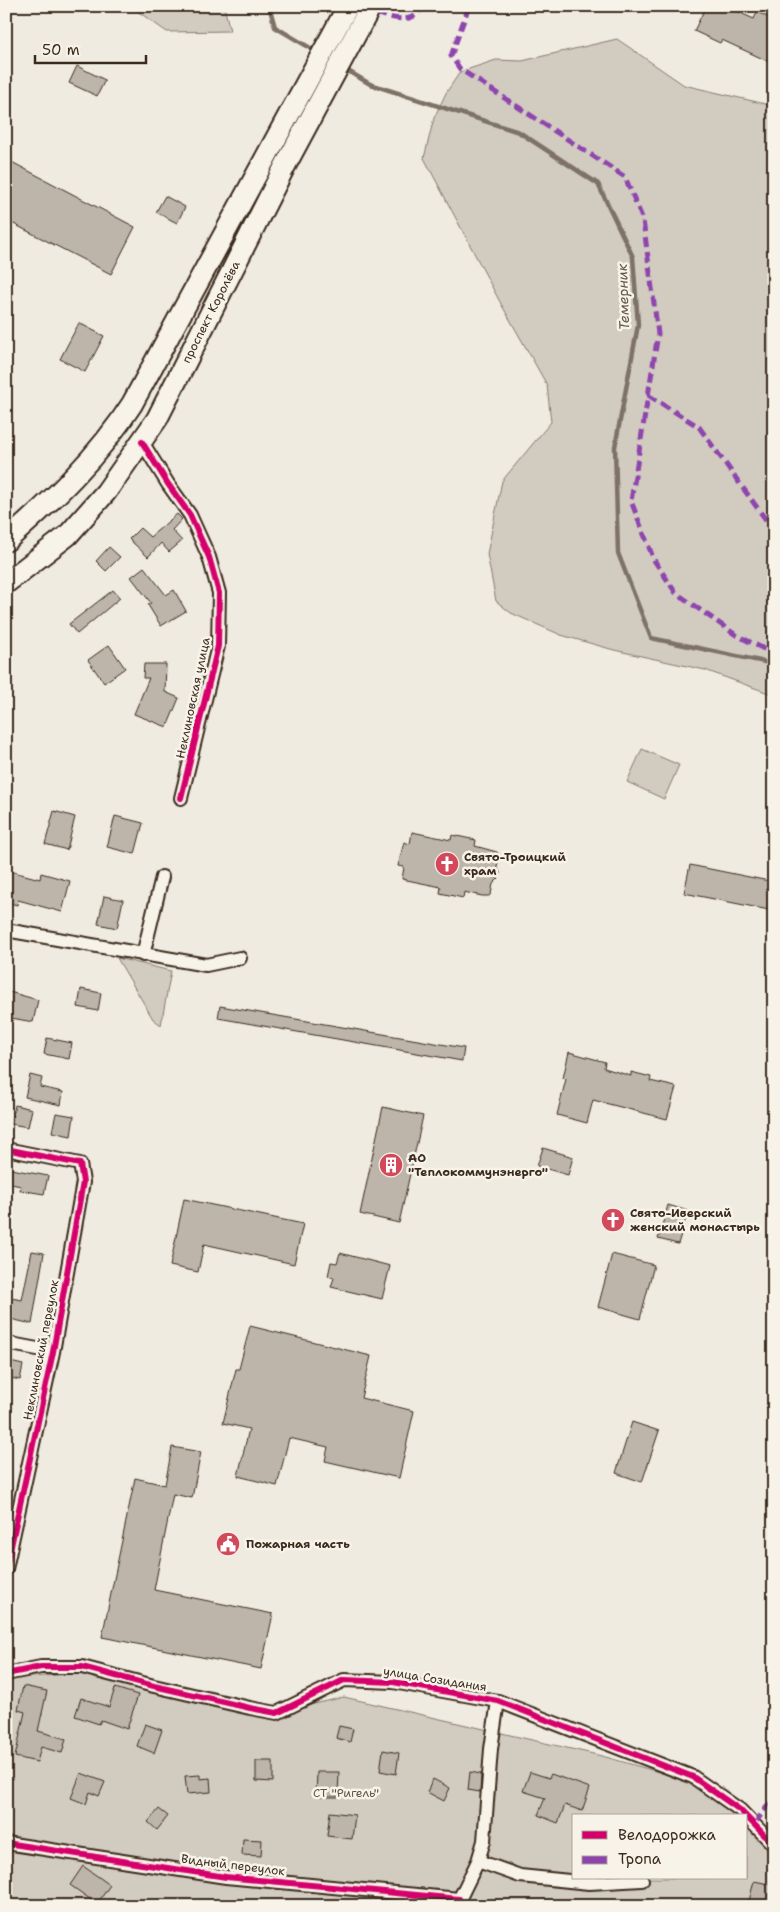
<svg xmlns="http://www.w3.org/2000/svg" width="780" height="1912" viewBox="0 0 780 1912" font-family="'Shantell Sans',sans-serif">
	<rect width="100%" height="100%" fill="#efebe0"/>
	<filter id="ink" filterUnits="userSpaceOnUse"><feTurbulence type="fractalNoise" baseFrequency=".02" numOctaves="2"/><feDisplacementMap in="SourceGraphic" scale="10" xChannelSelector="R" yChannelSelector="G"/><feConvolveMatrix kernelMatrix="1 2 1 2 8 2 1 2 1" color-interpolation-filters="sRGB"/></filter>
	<g filter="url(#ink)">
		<!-- green -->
		<path fill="#d1cbc0" stroke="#867a6f" d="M130 6H224L230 31 167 32Z
			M617 39 684 85 774 106V695L705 670 614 650 561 635 511 613 496 601 487 554 502 481 551 422 547 385 500 302 424 158 434 118 446 93 460 72 496 60 522 61Z
			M642 749 679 765 664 799 627 782Z
			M117 958 171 971 161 1025 153 1019Z
			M84 1673 277 1713 344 1697 602 1756 694 1782 743 1816H574V1878H746V1818L774 1844V1906H6V1679Z"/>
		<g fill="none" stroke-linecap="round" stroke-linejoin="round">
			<!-- stream -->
			<path stroke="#7e7266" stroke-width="4.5" d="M269 6 275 27 317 52
				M343 68 370 84 519 132 598 184 633 257 638 325 615 447 618 553 651 638 774 664"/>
		</g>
		<!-- building -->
		<path fill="#bdb5aa" stroke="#3b2a1e" d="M706 6H725L754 19 757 12 774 20V64L722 40 720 43 694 31Z
			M77 66 105 80 97 96 69 83Z
			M6 159 135 227 111 274 6 220Z
			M165 196 185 207 177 223 156 212Z
			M79 323 104 336 85 372 60 359Z
			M177 514 182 519 172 530 182 541 169 552 161 543 148 557 129 539 140 528 150 537Z
			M109 547 120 557 106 571 96 561Z
			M144 567 166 595 174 590 186 611 161 626 148 605 151 603 131 577Z
			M113 590 120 598 77 634 69 624Z
			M109 645 125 668 104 683 88 660Z
			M144 664H166L165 692 179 698 167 727 134 714 149 678H143Z
			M54 811 75 817 67 850 45 844Z
			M115 816 143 823 135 854 107 847Z
			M412 832 451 840 452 835 476 840 475 846 497 852 500 856 497 866 500 873 499 878 493 884 491 894 489 896H482L464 892 463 898 440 893 441 887 402 879 404 867 398 866 404 842 410 844Z
			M690 865 774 882V911L684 893Z
			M6 870 40 879 41 873 70 881 62 912 18 900 17 905 6 902Z
			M104 896 123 900 117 928 98 924Z
			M81 989 101 993 98 1011 78 1007Z
			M6 991 38 1000 33 1022 6 1017Z
			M220 1006 464 1048 462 1061 218 1018Z
			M47 1038 72 1043 69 1059 44 1054Z
			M569 1052 605 1062 604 1068 631 1076V1072L651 1077 650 1081 676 1087 667 1119 593 1100 587 1123 557 1115 566 1079 563 1078Z
			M30 1075 42 1078 40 1087 63 1092 61 1105 25 1097Z
			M15 1105 32 1109 28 1127 11 1124Z
			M383 1107 423 1116 399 1223 360 1214Z
			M56 1113 74 1116 71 1136 52 1132Z
			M543 1148 573 1157 568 1175 537 1166Z
			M6 1168 48 1176 44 1194 20 1190 21 1186 6 1183Z
			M184 1199 303 1224 294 1264 204 1244 198 1272 170 1266Z
			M668 1205 688 1211 678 1244 658 1239Z
			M32 1251 44 1253 32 1324 6 1318V1297L22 1300Z
			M340 1253 390 1266 382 1299 331 1287 334 1278 328 1276 331 1262 337 1263Z
			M612 1254 654 1265 640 1319 598 1307Z
			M250 1326 371 1356 361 1398 414 1411 399 1478 325 1461 328 1447 289 1438 277 1486 238 1476 249 1429 223 1423 236 1369H239Z
			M6 1361 23 1365 20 1380 6 1377Z
			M632 1422 659 1431 642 1482 616 1473Z
			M172 1447 201 1452 192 1498 173 1494 154 1590 273 1614 261 1669 102 1637 135 1478 165 1485Z
			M23 1686 47 1691 38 1731 66 1739 62 1753 41 1747 37 1762 15 1757 25 1712 18 1710Z
			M115 1688 138 1695 127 1729 101 1720 99 1724 75 1716 81 1698 109 1707Z
			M145 1724 162 1730 154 1753 137 1746Z
			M339 1726 353 1729 350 1742 336 1738Z
			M383 1750 399 1753 396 1774 380 1771Z
			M256 1761H273V1782L256 1781Z
			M317 1772H339L338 1797H316Z
			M470 1772 481 1774 480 1792 468 1790Z
			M530 1772 549 1778 551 1774 590 1788 582 1811 565 1805 558 1823 538 1815 545 1798 523 1791Z
			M81 1773 105 1782 99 1796 90 1792 86 1804 71 1798Z
			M200 1775V1779L210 1778 211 1792 187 1794 185 1776Z
			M433 1779 450 1788 444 1801 427 1792Z
			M159 1809 168 1816 157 1830 148 1822Z
			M330 1812 355 1815 352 1839 327 1836Z
			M243 1839 262 1840 261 1856 242 1855Z
			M83 1866 110 1885 97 1904 70 1885Z
			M754 1881 774 1885 770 1906 749 1901Z"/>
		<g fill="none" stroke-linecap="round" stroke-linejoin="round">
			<!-- street casing -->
			<g stroke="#3b2a1e" stroke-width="16">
				<path id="street" d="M142 442 168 484 190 515 209 557 219 593 218 646 181 798
					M6 930 206 965 240 958
					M143 955 162 877
					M6 1149 80 1164 83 1182 53 1352 6 1569
					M6 1343 53 1352
					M6 1674 41 1667H82L154 1686 250 1708 277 1713 344 1680 393 1682 498 1701 693 1777 740 1810 774 1845
					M6 1843 226 1877 459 1899
					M478 1861 520 1876 589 1883 642 1880
					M456 1906 478 1861 484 1841 491 1749 498 1701"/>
			</g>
			<!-- primary casing -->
			<g stroke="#3b2a1e" stroke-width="24">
				<path id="primary" d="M6 541C53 500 98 457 132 404L348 6
					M6 583 68 535 106 492 157 419 285 166 371 6"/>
			</g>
			<!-- street -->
			<use href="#street" stroke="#f7f3e8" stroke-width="12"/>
			<!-- primary -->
			<use href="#primary" stroke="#f7f3e8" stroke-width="20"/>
			<!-- quiet -->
			<path stroke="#8e44ad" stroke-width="5" stroke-dasharray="10 5" stroke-linecap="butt" d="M363 6C375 13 398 23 412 17 417 15 421 9 425 6
				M469 6 451 56 460 69 625 177 643 220 658 334 631 501 654 560 676 593 736 635 774 654
				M648 395 699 427 774 531
				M755 1823 774 1797"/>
			<!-- cycleway casing -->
			<g stroke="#f7f3e8" stroke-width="9">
				<path id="cycleway" d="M142 442 168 484 190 515 209 557 219 593 218 646 181 798
					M6 1149 80 1164 83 1182 53 1352 6 1569
					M6 1674 41 1667H82L154 1686 250 1708 277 1713 344 1680 393 1682 498 1701 693 1777 740 1810 774 1845
					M6 1843 226 1877 459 1899"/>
			</g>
			<!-- cycleway -->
			<use href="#cycleway" stroke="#d6006c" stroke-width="6"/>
		</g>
	</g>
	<!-- icons -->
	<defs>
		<g id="church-disc" transform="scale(1.25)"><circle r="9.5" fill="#d1495b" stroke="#f7f3e8"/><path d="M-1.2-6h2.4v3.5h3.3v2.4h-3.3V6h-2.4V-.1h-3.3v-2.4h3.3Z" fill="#fff"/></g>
		<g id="building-disc" transform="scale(1.25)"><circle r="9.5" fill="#d1495b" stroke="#f7f3e8"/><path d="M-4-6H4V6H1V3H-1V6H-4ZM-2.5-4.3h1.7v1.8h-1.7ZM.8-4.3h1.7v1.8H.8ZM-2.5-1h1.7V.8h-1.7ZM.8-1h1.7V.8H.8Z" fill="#fff"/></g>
		<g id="civic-disc" transform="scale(1.25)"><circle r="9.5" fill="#d1495b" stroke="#f7f3e8"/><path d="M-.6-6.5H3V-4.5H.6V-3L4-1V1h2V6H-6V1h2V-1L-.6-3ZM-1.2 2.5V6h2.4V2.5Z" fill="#fff"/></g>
	</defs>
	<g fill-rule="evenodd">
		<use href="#church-disc" x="447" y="864"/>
		<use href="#building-disc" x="391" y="1165"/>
		<use href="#church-disc" x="613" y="1220"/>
		<use href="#civic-disc" x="228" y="1544"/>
	</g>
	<g text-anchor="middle" stroke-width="5" stroke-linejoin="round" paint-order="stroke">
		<!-- street labels -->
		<g font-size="12" fill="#3b2a1e" stroke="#f7f3e8">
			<text transform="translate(211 312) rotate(-63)" y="4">проспект Королёва</text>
			<text transform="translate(193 698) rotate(-78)" y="4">Неклиновская улица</text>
			<text transform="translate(41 1350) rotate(-79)" y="4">Неклиновский переулок</text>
			<text transform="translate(435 1679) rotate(9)" y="4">улица Созидания</text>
			<text transform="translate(233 1865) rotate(7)" y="4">Видный переулок</text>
		</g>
		<!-- poi labels -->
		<g font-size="12" font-weight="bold" fill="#3b2a1e" stroke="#f7f3e8" text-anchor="start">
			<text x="464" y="861">Свято-Троицкий<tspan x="464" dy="14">храм</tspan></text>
			<text x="408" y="1162">АО<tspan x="408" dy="14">"Теплокоммунэнерго"</tspan></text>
			<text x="630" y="1217">Свято-Иверский<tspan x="630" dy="14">женский монастырь</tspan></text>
			<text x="246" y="1548">Пожарная часть</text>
		</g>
		<!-- park labels -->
		<g font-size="12" fill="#605246" stroke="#f7f3e8">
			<text x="346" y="1797">СТ "Ригель"</text>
		</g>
		<!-- water labels -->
		<g font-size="14" font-style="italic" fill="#625448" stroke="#f7f3e8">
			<text transform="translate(623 297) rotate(-92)" y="5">Темерник</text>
		</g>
	</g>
	<!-- margin -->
	<rect width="780" height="1912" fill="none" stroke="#f7f3e8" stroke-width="25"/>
	<rect x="12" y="12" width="755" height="1887" fill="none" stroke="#3b2a1e" stroke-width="2" filter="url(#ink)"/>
	<!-- legend -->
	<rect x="572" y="1814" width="175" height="65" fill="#f7f3e8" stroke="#aca397"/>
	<rect x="582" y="1831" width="25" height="8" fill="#d6006c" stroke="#aca397"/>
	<text x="618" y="1840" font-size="15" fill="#3b2a1e">Велодорожка</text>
	<rect x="582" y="1856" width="25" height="8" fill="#8e44ad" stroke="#aca397"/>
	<text x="618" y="1864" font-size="15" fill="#3b2a1e">Тропа</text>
	<!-- scale -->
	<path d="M35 55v8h111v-8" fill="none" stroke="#3b2a1e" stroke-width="2.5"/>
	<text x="42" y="55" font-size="15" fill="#3b2a1e" stroke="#f7f3e8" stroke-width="4" paint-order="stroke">50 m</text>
</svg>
